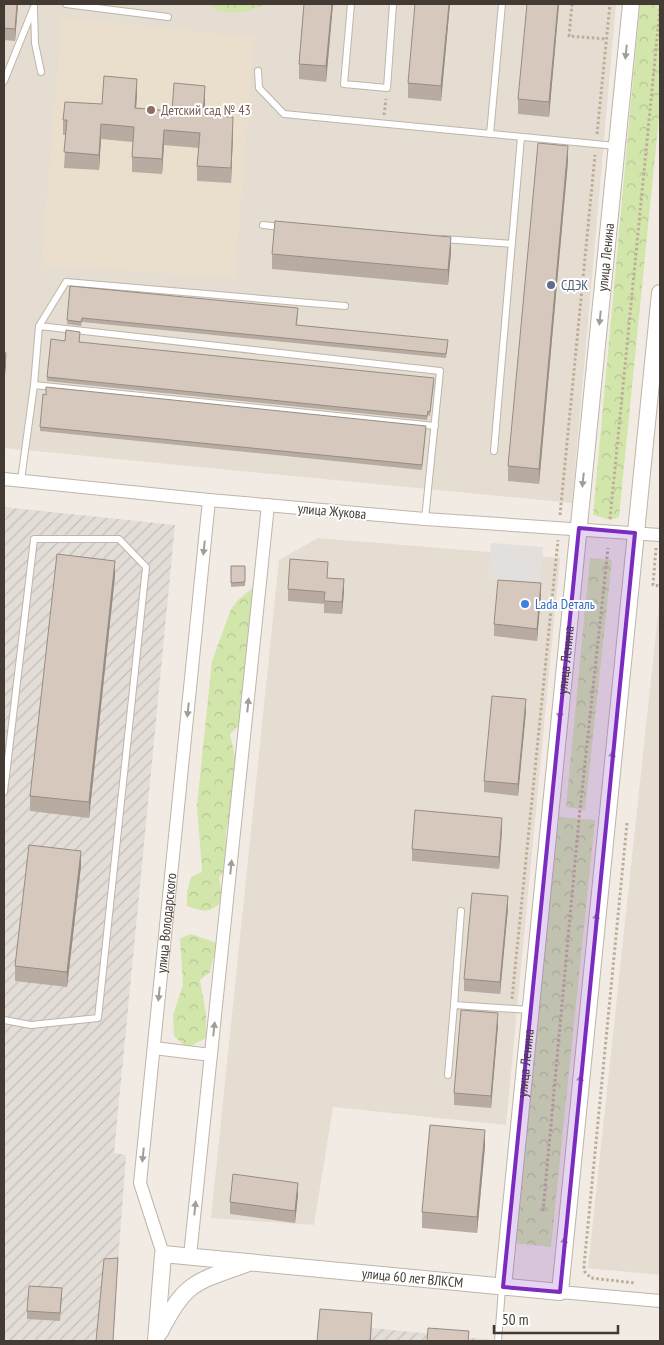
<svg xmlns="http://www.w3.org/2000/svg" width="664" height="1345" viewBox="0 0 664 1345" font-family="'PT Sans Narrow',sans-serif">
	<defs>
		<pattern id="industrial-furrows" width="10" height="10" patternUnits="userSpaceOnUse" patternTransform="scale(1.25)"><rect width="10" height="10" fill="#e3ddd8"/><path d="M-1 1l2-2M0 10L10 0M9 11l2-2" fill="none" stroke="#c4bfba"/></pattern>
		<pattern id="forest-crowns" width="20" height="18" patternUnits="userSpaceOnUse" patternTransform="scale(1.25)"><rect width="20" height="18" fill="#d2e6ac"/><path d="M2 6a3 3 0 1 1 6 0M12 15a3 3 0 1 1 6 0" fill="none" stroke="#b6c694"/></pattern>
	</defs>
	<rect width="100%" height="100%" fill="#f1ebe3"/>
	<!-- residential -->
	<path fill="#e5ddd1" d="M4 4H616L572 503 4 448Z
		M318 538 560 558 506 1125 333 1107 314 1225 211 1218 279 560Z
		M659 605H660V1275L588 1268Z"/>
	<!-- industrial -->
	<path fill="url(#industrial-furrows)" d="M4 507 175 525 114 1153 126 1155 118 1262 97 1341H4Z
		M372 1328 503 1341H371Z"/>
	<!-- education -->
	<path fill="#eadfcd" d="M62 17 254 37 235 278 41 265Z"/>
	<!-- forest -->
	<path fill="url(#forest-crowns)" d="M209 4H267L245 12H219Z
		M640 4H660V107L619 517 610 520 593 515Z
		M590 558 612 560 585 810 566 807Z
		M255 586 241 724 230 734 237 766 233 804 226 831V868L219 878 223 900C210 914 204 912 187 906V892L191 877 202 872 197 805 212 661 231 609 238 600Z
		M559 817 595 820 551 1247 514 1243Z
		M191 934 217 943 210 972 200 980 206 1014V1038L187 1048 174 1036 173 1015 183 985 180 938Z"/>
	<!-- parking -->
	<path fill="#e2dfdc" d="M491 543 543 547 541 583 488 579Z"/>
	<g fill="none" stroke-linecap="round" stroke-linejoin="round">
		<!-- service casing -->
		<g stroke="#bfb5a9" stroke-width="8">
			<path id="service" d="M66 4 168 17
				M351 4 344 84 387 88 393 4
				M34 10 35 43 41 72
				M258 71 259 88 284 114 616 146
				M4 81 34 7
				M490 134 502 4
				M263 225 281 227
				M443 239 512 244
				M39 326 440 371 425 519
				M34 385 435 426
				M494 451 521 137
				M21 480 34 385 39 326 66 282 345 306
				M4 792 34 539H119L146 567 98 1018 31 1025 4 1020
				M454 1005 461 911
				M448 1075 454 1005 529 1010
				M498 1341 502 1288"/>
		</g>
		<!-- minor casing -->
		<g stroke="#bfb5a9" stroke-width="14">
			<g id="minor">
				<path d="M4 479 209 500 425 519 660 535"/>
				<path d="M154 1048 211 1055"/>
				<path id="s1" d="M163 1254 140 1183 209 500"/>
				<path d="M190 1256 268 505"/>
				<path d="M560 1292 660 1301"/>
			</g>
		</g>
		<!-- tertiary casing -->
		<g stroke="#bfb5a9" stroke-width="18">
			<g id="tertiary">
				<path id="s2" d="M503 1287 631 4"/>
				<path d="M160 1332C185 1282 195 1282 246 1264"/>
				<path id="s3" d="M156 1341 163 1254 560 1292 660 293"/>
			</g>
		</g>
		<!-- path -->
		<path stroke="#beac97" stroke-width="3" stroke-dasharray="2.5 2.5" stroke-linecap="butt" d="M572 4 569 36 606 39
			M384 115 386 99
			M597 134 610 4
			M560 515 595 155
			M610 519 660 8
			M656 548 653 585 660 586
			M627 823 584 1266 585 1272 591 1278 635 1283
			M512 999 558 540
			M543 1211 579 819 608 548"/>
		<!-- service -->
		<use href="#service" stroke="#fff" stroke-width="6"/>
		<!-- minor -->
		<use href="#minor" stroke="#fff" stroke-width="12"/>
		<!-- tertiary -->
		<use href="#tertiary" stroke="#fff" stroke-width="16"/>
	</g>
	<!-- wall -->
	<path fill="#b8aca2" d="M4 4H18L15 41 4 40Z
		M304 4H333L326 82 299 79V64Z
		M450 4 441 101 408 98V83Z
		M559 4 549 117 518 114V99Z
		M137 94 136 108 172 111 205 101 204 115 233 132 231 183 197 181V166L199 148 164 145 162 174 132 172V157L133 142 101 139 99 170 64 168 66 135H63V120L102 104Z
		M568 161 539 484 508 481V466Z
		M451 252 448 285 272 269V254Z
		M70 286 298 312 297 325 448 344 446 358 82 322 81 326 67 324Z
		M80 336 79 342 434 383 430 416 428 415 427 420 47 381V377Z
		M40 427 426 430 422 470 40 431Z
		M231 566H245V586L231 587Z
		M115 576 89 818 30 811V796Z
		M328 578 344 591 342 614 324 613V604L288 601V589Z
		M541 595 537 641 494 636V624Z
		M526 711 518 796 484 792V781Z
		M502 830 499 869 412 861V849Z
		M81 866 67 987 15 981V966Z
		M508 908 500 994 464 991V979Z
		M498 1025 491 1108 454 1105V1093Z
		M485 1146 477 1233 422 1228V1212Z
		M298 1195 295 1223 230 1214V1202Z
		M62 1297 60 1321 27 1319V1311Z"/>
	<!-- shaded-wall -->
	<path fill="#968c84" d="M17 4H18L15 41V29Z
		M332 4H333L326 82V66Z
		M449 4H450L441 101V86Z
		M558 4H559L549 117V102Z
		M137 79V94L135 124V108Z
		M205 86V101L203 130V115Z
		M233 117V132L231 183V168Z
		M101 124V139L99 170V155Z
		M164 130V145L162 174V159Z
		M568 146V161L539 484V469Z
		M451 237V252L448 285V270Z
		M6 353V364L4 388V376Z
		M115 561V576L89 818V802Z
		M344 579V591L342 614V602Z
		M541 583V595L537 641V629Z
		M526 699V711L518 796V784Z
		M502 818V830L499 869V857Z
		M81 851V866L67 987V972Z
		M508 896V908L500 994V982Z
		M498 1013V1025L491 1108V1096Z
		M485 1130V1146L477 1233V1217Z
		M298 1183V1195L295 1223V1211Z
		M372 1313 371 1341H370Z"/>
	<!-- building -->
	<path fill="#d6c8bc" stroke="#968c84" d="M4 4H17L15 29 4 28Z
		M304 4H332L326 66 299 64Z
		M415 4H449L441 86 408 83Z
		M527 4H558L549 102 518 99Z
		M104 76 137 79 135 108 172 111 174 83 205 86 203 115 233 117 231 168 197 166 200 133 164 130 162 159 132 157 134 127 101 124 99 155 64 152 67 120H63L65 102 102 104Z
		M538 143 568 146 539 469 508 466Z
		M275 221 451 237 448 270 272 254Z
		M70 286 298 308 296 325 448 340 446 354 82 318 81 322 67 320Z
		M66 330 80 332 79 342 434 378 430 412 428 411 427 416 47 377 51 339 65 341Z
		M4 352 6 353 4 376Z
		M46 387 426 426 422 465 40 427 43 394 46 395Z
		M57 554 115 561 89 802 30 796Z
		M290 559 328 562 327 578 344 579 342 602 324 601 325 592 288 589Z
		M231 566H245V582L231 583Z
		M498 580 541 583 537 629 494 624Z
		M492 696 526 699 518 784 484 781Z
		M415 810 502 818 499 857 412 849Z
		M29 845 81 851 67 972 15 966Z
		M472 893 508 896 500 982 464 979Z
		M461 1010 498 1013 491 1096 454 1093Z
		M430 1125 485 1130 477 1217 422 1212Z
		M233 1174 298 1183 295 1211 230 1202Z
		M118 1258 113 1341H96L104 1259Z
		M29 1286 62 1288 60 1313 27 1311Z
		M320 1309 372 1313 370 1341H317Z
		M428 1328 469 1331 468 1341H427Z"/>
	<!-- one-way arrows -->
	<defs><path id="oneway-solid" d="M-6-.8H1V-3.2L6.5 0L1 3.2V.8H-6Z" transform="scale(1.25)"/></defs>
	<g fill="#a19d99">
		<use href="#oneway-solid" transform="translate(626 52) rotate(96)"/>
		<use href="#oneway-solid" transform="translate(600 318) rotate(96)"/>
		<use href="#oneway-solid" transform="translate(583 480) rotate(96)"/>
		<use href="#oneway-solid" transform="translate(204 548) rotate(96)"/>
		<use href="#oneway-solid" transform="translate(248 705) rotate(-84)"/>
		<use href="#oneway-solid" transform="translate(188 710) rotate(96)"/>
		<use href="#oneway-solid" transform="translate(560 712) rotate(96)"/>
		<use href="#oneway-solid" transform="translate(612 758) rotate(-84)"/>
		<use href="#oneway-solid" transform="translate(231 867) rotate(-84)"/>
		<use href="#oneway-solid" transform="translate(596 920) rotate(-84)"/>
		<use href="#oneway-solid" transform="translate(159 994) rotate(96)"/>
		<use href="#oneway-solid" transform="translate(214 1029) rotate(-84)"/>
		<use href="#oneway-solid" transform="translate(580 1082) rotate(-84)"/>
		<use href="#oneway-solid" transform="translate(143 1155) rotate(96)"/>
		<use href="#oneway-solid" transform="translate(195 1208) rotate(-84)"/>
		<use href="#oneway-solid" transform="translate(564 1244) rotate(-84)"/>
	</g>
	<!-- marked area -->
	<path fill="#7b2cbf" fill-opacity="0.2" stroke="#7b2cbf" stroke-width="4" stroke-linejoin="round" d="M579 528 635 533 560 1292 503 1287Z"/>
	<!-- markers -->
	<circle fill="#8d6e63" stroke="#fff" stroke-width="2" cx="151" cy="110" r="5"/>
	<circle fill="#5c6f8a" stroke="#fff" stroke-width="2" cx="551" cy="285" r="5"/>
	<circle fill="#3f7fe0" stroke="#fff" stroke-width="2" cx="525" cy="604" r="5"/>
	<g text-anchor="middle" stroke-width="4" stroke-linejoin="round" paint-order="stroke">
		<!-- education labels -->
		<g font-size="14" fill="#785e54" stroke="#fff" text-anchor="start">
			<text x="161" y="115">Детский сад № 43</text>
		</g>
		<!-- street labels -->
		<g font-size="14" fill="#433b33" stroke="#fff">
			<text dy="5" stroke="none"><textPath href="#s2" startOffset="1035">улица Ленина</textPath></text>
			<text transform="translate(332 511) rotate(5)" y="5">улица Жукова</text>
			<text dy="5" stroke="none"><textPath href="#s2" startOffset="630">улица Ленина</textPath></text>
			<text dy="5" stroke="none"><textPath href="#s1" startOffset="336">улица Володарского</textPath></text>
			<text dy="5" stroke="none"><textPath href="#s2" startOffset="225">улица Ленина</textPath></text>
			<text dy="5" stroke="none"><textPath href="#s3" startOffset="338">улица 60 лет ВЛКСМ</textPath></text>
		</g>
		<!-- service labels -->
		<g font-size="14" fill="#4e5e75" stroke="#fff" text-anchor="start">
			<text x="561" y="290">СДЭК</text>
		</g>
		<!-- shop labels -->
		<g font-size="14" fill="#366cbe" stroke="#fff" text-anchor="start">
			<text x="535" y="609">Lada Dеталь</text>
		</g>
	</g>
	<!-- border -->
	<rect width="664" height="1345" fill="none" stroke="#433b33" stroke-width="10"/>
	<!-- scale -->
	<path d="M494 1325v8h124v-8" fill="none" stroke="#433b33" stroke-width="2.5"/>
	<text x="502" y="1325" font-size="15" fill="#433b33" stroke="#ffffff" stroke-width="4" paint-order="stroke">50 m</text>
</svg>
